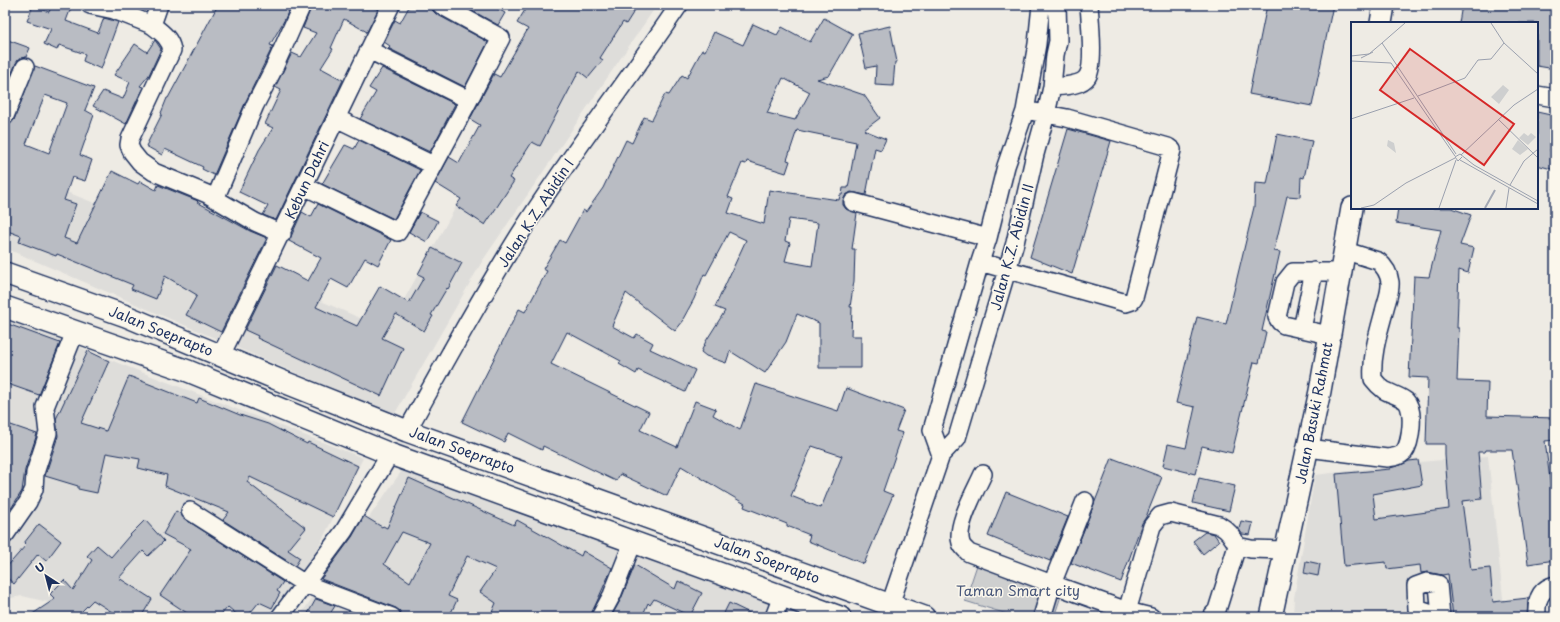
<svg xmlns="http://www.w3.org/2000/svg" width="1560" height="622" viewBox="0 0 1560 622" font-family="'Playpen Sans',sans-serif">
	<rect width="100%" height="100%" fill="#eeebe4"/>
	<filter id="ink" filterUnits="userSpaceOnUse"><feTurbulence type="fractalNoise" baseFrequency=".025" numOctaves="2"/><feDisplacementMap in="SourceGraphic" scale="8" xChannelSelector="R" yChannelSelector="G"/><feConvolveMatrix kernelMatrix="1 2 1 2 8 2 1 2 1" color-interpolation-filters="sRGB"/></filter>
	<g filter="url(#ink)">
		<!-- built -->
		<path fill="#deddda" d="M588 5H657L483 260 394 415 5 248V168L128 216 387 330 481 162Z
			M5 316 118 363 363 458 318 548 270 617H112L22 596 5 599Z
			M1488 456 1505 617H1293L1294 598 1315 475 1373 468 1418 458 1420 462Z
			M403 469 804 617H299Z"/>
		<!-- green -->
		<path fill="#cecfcf" stroke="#747f96" d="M981 553 1067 578 1054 617H1017L965 601Z"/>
		<!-- building -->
		<path fill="#b9bcc3" stroke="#1b2f5e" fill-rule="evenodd" d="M52 5H72L66 21 98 33 104 18 118 22 101 69 83 61 85 54 59 45 57 50 44 44 51 29 27 21 33 6 49 12Z
			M218 5H291L285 19 270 45 273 46 246 101 214 175 202 169 203 167 165 149 162 155 146 146 162 114 161 113 167 98H168Z
			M312 5H370L378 10 367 32 344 19 331 48 333 49 321 68 343 80 276 220 263 215 268 206 239 192 259 150 273 128 265 124 281 90 275 87 292 53 301 57 316 33 303 28Z
			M410 5H431L432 10 436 14 488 42 465 87 388 48 390 46 384 42 395 20 400 23Z
			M462 5H491L505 13 498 25Z
			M528 5H638L626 24 623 22 600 58 603 60 588 78 579 71 540 146 532 142 509 178 514 181 485 225 456 206 461 199 435 183 449 157 459 163 480 125 470 119 494 74 500 77 528 29 517 23Z
			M1267 5H1333L1312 106 1249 94Z
			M1462 5H1555V69L1537 66V23H1459Z
			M824 18 853 34 829 76 817 79 864 95 880 118 864 130 886 139 881 150 875 148 866 195 851 192 846 195 843 200V205L846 209 857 213 852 249H855L854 281 850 307H852L851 336H861V368H819V323L797 314 786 342 765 373 730 351 726 363 706 356 701 352 706 341 725 311 715 307 746 240 729 232 706 275 704 274 694 299 683 319 684 320 675 331 626 293 612 326 634 338 637 334 653 343 650 349 695 370 685 392 638 370 636 374 619 364 621 361 567 332 551 364 649 412 640 430 677 447 695 401 716 409 713 415 740 430 756 384 838 411 846 388 904 410 896 431 903 433 883 491 893 495 864 564 808 541 810 535 787 526V524L744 507 745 504 681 466 667 496 620 474 616 481 543 446 542 450 508 433 504 442 462 422 519 309 525 312 547 271 543 269 560 240 565 243 583 210 586 212 603 188 626 140 632 143 644 117 652 120 665 94 669 95 682 75 687 78 702 50 705 51 714 32 743 45 753 24 777 35 782 27 810 42ZM783 78 810 92 795 120 767 113ZM797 130 856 142 848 188H843L842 195H840L839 200 769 190 764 224 728 213 733 199 728 197 742 163 746 164 747 161 786 173 790 161 787 160ZM789 219 818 223 812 266 785 261 790 243 785 241ZM812 446 842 456 821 508 791 496Z
			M890 26 897 62H895L893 86 875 85 876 66 866 68 858 33Z
			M5 39 30 48 26 57 19 59 16 63 5 90Z
			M155 40 161 49 149 75 140 86 143 87 126 124 93 106 103 91 123 99 130 82 114 75 135 44 147 52Z
			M35 66 94 88 85 110 94 115 80 155 92 160 85 181 72 177 64 200 76 204 64 238 77 243 112 171 138 184 140 181 156 190 158 185 198 201 197 202 250 231 267 238 221 332 186 315 197 295 165 276 156 299 131 289 133 285 57 254 56 256 19 242 21 236 5 230V134L8 125 14 120ZM45 95 67 103 49 153 26 144Z
			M382 68 455 104 430 152 360 119 376 92 369 88Z
			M1537 112 1555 116V129L1550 151 1555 153V170L1537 165Z
			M1068 129 1111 141 1072 274 1030 257Z
			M1277 134 1312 141 1304 178 1301 177 1300 197 1287 196 1274 251 1280 252 1262 331 1266 332 1259 363 1254 362 1232 453 1202 446 1195 474 1163 466 1168 444 1186 448 1195 407 1176 403 1197 317 1226 324 1254 207 1255 183 1267 184Z
			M359 140 420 170 394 219 322 184 345 145 354 149Z
			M318 204 391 240 378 265 365 258 348 288 331 279 316 307 357 326 380 286 409 303 424 277 418 274 432 248 462 263 448 289 447 288 431 315 433 316 424 331 396 314 382 338 403 348 381 396 257 338 258 336 245 330 277 265 308 281 321 258 289 241 302 212 311 217Z
			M1398 208H1451L1471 215 1460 245 1474 248 1468 273 1459 270 1457 328H1459L1457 381 1488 382 1487 416 1555 418V440L1545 441 1555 518V560L1528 564 1512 450H1486L1485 452H1478L1482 499 1462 501 1471 570 1490 568 1493 602 1528 598 1527 617H1453L1448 574 1442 575 1428 572 1421 573 1420 565 1387 569 1386 562 1344 566 1336 474 1390 469V468L1401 465 1409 461 1418 460 1422 485 1373 494 1376 519 1449 509 1445 455V444H1426L1428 378 1409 377 1414 276 1429 277 1441 230 1396 223Z
			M420 212 438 221 427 242 409 232Z
			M5 323 60 343 39 395 5 383Z
			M88 351 109 361 81 423 106 431 129 376 197 403 199 398 240 415 268 424 307 444 308 442 358 466 333 517 250 477 247 482 306 528 288 550 300 558 295 566 223 520 229 512 165 486 167 475 138 468 140 459 106 453 97 493 78 489V486L45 476 58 436 56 419Z
			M5 423 37 434 25 470 22 491 5 518Z
			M1112 458 1162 477 1146 517 1142 523 1121 582 1071 563Z
			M409 478 514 525 517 520 581 556 583 551 612 568 590 617H490L496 603 480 592 496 569 467 556 448 596 457 600 449 617H402L400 611 396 608 321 579 352 537 364 516 382 527 383 526 387 528ZM402 532 430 543 410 582 384 564Z
			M1199 478 1235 486 1229 511 1193 503Z
			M1006 492 1068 517 1050 561 988 536Z
			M176 511 181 514 185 519 283 582 277 591 280 593 272 608 259 602 247 617H240L228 607 219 617H193L160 595 191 549 163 534Z
			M145 520 164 541 148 556 143 551 119 578 152 599 141 617H120L93 600 76 617H28L55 599 50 594 64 580 73 590 92 560 87 556 97 545 111 557 129 536Z
			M1241 521 1253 523 1250 535 1242 534 1239 529Z
			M39 524 61 541 46 561 38 554 14 584 5 576V569L26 545 24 543Z
			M1205 532 1214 534 1219 541 1203 554 1193 541Z
			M1306 561 1320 564 1318 576 1304 573Z
			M635 565 675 589 678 581 702 593 690 616 654 599 650 605 648 603 642 617H611L621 599Z
			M316 599 335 606 328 617H306Z
			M729 603 758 617H722Z"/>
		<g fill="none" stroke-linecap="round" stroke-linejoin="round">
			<!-- minor casing -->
			<g stroke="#1b2f5e" stroke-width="20">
				<path id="minor" d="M90 5 114 10 152 25
					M159 5 152 25C161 32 170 38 172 50L130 139 129 145 132 152 140 162 154 172 207 194 255 222 282 234
					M369 50 469 100
					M1052 87C1062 86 1081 86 1087 77 1095 67 1090 19 1089 5
					M1537 95 1555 98
					M5 116 25 67
					M336 118 433 165
					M304 186 398 232 469 100 501 38 441 5
					M215 199 255 105 273 70 302 5
					M853 202 988 238
					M980 262 1126 303 1132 301 1134 298 1172 150 1168 147 1067 118 1035 112
					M1302 329 1314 271
					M1329 335 1284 325 1280 322 1277 317 1285 282 1293 272H1342
					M221 355C279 239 334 121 391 5
					M407 431C444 364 480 298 520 234 570 155 627 82 679 5
					M1308 448 1387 458C1393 457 1399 457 1404 452 1411 443 1415 410 1406 401 1400 396 1391 394 1384 390 1380 387 1376 383 1373 379 1371 357 1378 334 1384 312 1386 302 1391 292 1390 282 1389 274 1384 266 1378 261L1346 251
					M941 455 957 438 1015 243 1035 154 1046 114 1052 87 1055 55 1058 41 1057 5
					M983 474C976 490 955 526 961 543 962 547 966 550 969 553L1052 584 1042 617
					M1085 501 1052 584 1127 611 1151 617
					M190 511 305 584 392 617
					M5 535 28 502 34 489 35 473 48 433 45 407 75 332
					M890 605 941 455 932 430 980 262 988 238 1006 166 1025 111 1037 44 1041 5
					M1127 611 1152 526 1160 516 1171 513 1219 525C1228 530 1233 536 1237 546
					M280 617 344 531 390 454
					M600 617 612 595 633 542
					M774 617 782 596
					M1211 617 1217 610 1237 546 1251 549 1286 550
					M1430 617 1429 613 1417 609 1416 586 1427 582 1438 584 1441 617
					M1537 617C1536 602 1539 589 1555 585"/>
			</g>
			<!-- major casing -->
			<g stroke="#1b2f5e" stroke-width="24">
				<path id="major" d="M1381 23 1384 5
					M5 273 126 316 284 382 407 431 924 617
					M5 307 188 371 390 454 840 617
					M1271 617 1320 391 1352 208"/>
			</g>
			<!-- minor -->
			<use href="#minor" stroke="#fbf7ec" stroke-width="17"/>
			<!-- major -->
			<use href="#major" stroke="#fbf7ec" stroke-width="21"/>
		</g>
	</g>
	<g text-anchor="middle" stroke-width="3" stroke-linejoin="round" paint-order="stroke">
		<!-- street labels -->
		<g font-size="14" fill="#1b2f5e" stroke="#fbf7ec">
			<text transform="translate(307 180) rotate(-65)" y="5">Kebun Dahri</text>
			<text transform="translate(536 213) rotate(-57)" y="5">Jalan K.Z. Abidin I</text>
			<text transform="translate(1012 247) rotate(-75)" y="5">Jalan K.Z. Abidin II</text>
			<text transform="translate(161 331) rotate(22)" y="5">Jalan Soeprapto</text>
			<text transform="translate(1314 413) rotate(-79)" y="5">Jalan Basuki Rahmat</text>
			<text transform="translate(462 450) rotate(20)" y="5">Jalan Soeprapto</text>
			<text transform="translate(767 560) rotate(20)" y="5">Jalan Soeprapto</text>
		</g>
		<!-- park labels -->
		<g font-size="14" fill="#48577a" stroke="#fbf7ec">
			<text x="1018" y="596">Taman Smart city</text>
		</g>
	</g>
	<!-- overview -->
	<g transform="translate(1351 22)">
		<rect width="187" height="187" fill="#eeebe4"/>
		<path d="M152 63 158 68 148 82 140 75ZM173 111 177 114 180 111 185 115 177 123 168 116ZM37 118 43 121 45 131 36 124ZM167 118 177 127 169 133 161 127Z" fill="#cecfcf"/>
		<path fill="none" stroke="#a3a8b4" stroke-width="2" d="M134 186 144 168"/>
		<path fill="none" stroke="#9aa0ae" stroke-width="1" d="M140 1 153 21 187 52M31 21 54 1M0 34 18 32 31 21 105 132M10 36 22 30M0 39 40 41 104 134M67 74 114 56 127 38 140 37 153 21M0 97 63 76M147 97 187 136M110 133 163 83 187 67M111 135 107 139 104 135 109 132 123 143 187 179M109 138 187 182M159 163 173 139 187 127M10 186 23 183 55 161 104 136M88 186 105 138M155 186 158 166"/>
		<path fill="#d62828" fill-opacity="0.15" stroke="#d62828" stroke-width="2" d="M59 27 163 102 133 143 29 68Z"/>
		<rect width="187" height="187" fill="none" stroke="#1b2f5e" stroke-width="2"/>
	</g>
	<!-- margin -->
	<rect width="1560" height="622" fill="none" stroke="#fbf7ec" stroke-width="20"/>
	<rect x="10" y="10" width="1540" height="602" fill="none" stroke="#1b2f5e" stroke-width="1.5" filter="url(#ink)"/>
	<!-- north arrow -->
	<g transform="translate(46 576) rotate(324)" stroke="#fbf7ec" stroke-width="3" paint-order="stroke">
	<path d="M0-3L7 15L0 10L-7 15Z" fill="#1b2f5e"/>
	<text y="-6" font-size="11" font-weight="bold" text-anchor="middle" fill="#1b2f5e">U</text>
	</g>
</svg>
